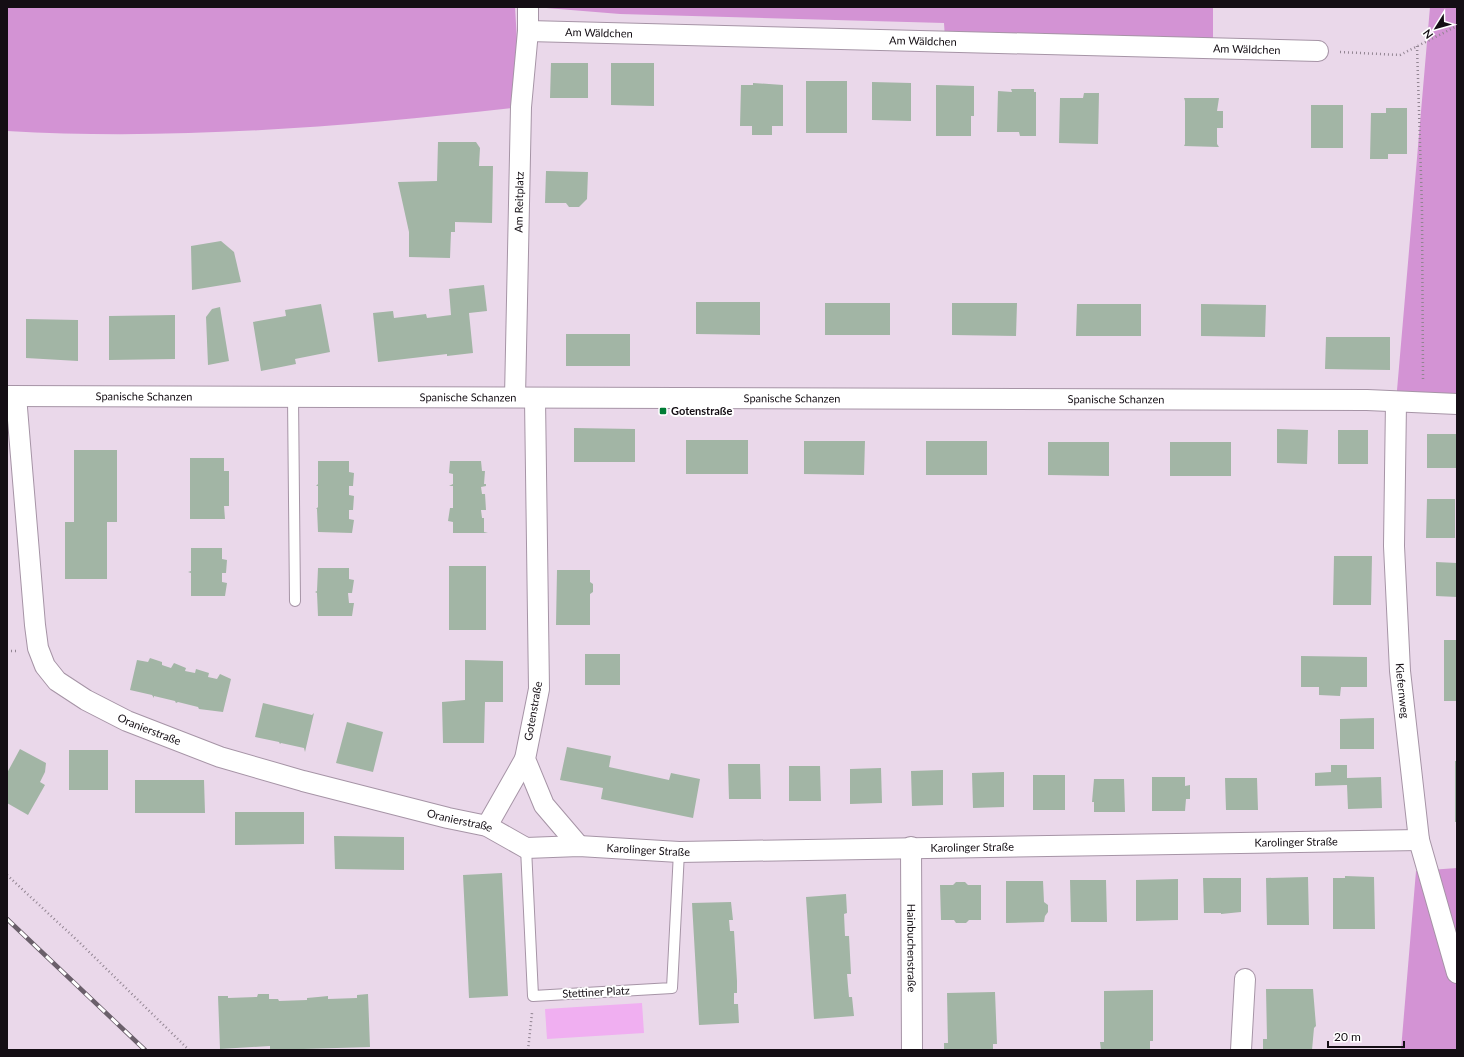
<svg xmlns="http://www.w3.org/2000/svg" width="1464" height="1057" viewBox="0 0 1464 1057" font-family="Lato,sans-serif">
	<rect width="100%" height="100%" fill="#ead8ea"/>
	<!-- green -->
	<path fill="#f0aff1" d="M642 1003 644 1033 547 1039 545 1009Z"/>
	<!-- forest -->
	<path fill="#d393d4" d="M7 7H515L521 107C351 126 179 141 7 131Z
		M534 7H1213V39H945L944 23 620 14Z
		M1430 7H1457V404L1396 402Z
		M1457 868V1050H1401L1416 871Z"/>
	<!-- building -->
	<path fill="#a2b5a5" d="M551 63H588V98H550Z
		M611 63H654V106L611 105Z
		M806 81H847V133H806Z
		M872 82 911 83V121L872 120Z
		M753 83 783 85V126H772V135H752V126H740L741 85H753Z
		M936 85 974 86V116H971V136H936Z
		M1011 89H1034V92H1036V136H1020L1019 132H997L998 91 1012 92Z
		M1084 93H1099L1098 144 1059 143 1060 98H1083Z
		M1184 98H1219L1217 111H1223V128H1217V144L1219 147 1184 146 1185 144V101Z
		M1311 105H1343V148H1311Z
		M1386 108H1407V154H1388V159H1370L1371 113H1386Z
		M438 142H476L480 148 479 166H493L492 223 455 222V232H451L450 258 409 257V232L398 182 437 181Z
		M546 171 588 172 587 199 579 207H569L566 203H545Z
		M221 241 234 252 241 282 192 290 191 246Z
		M484 285 487 311 469 313 473 353 447 356V354L413 358 410 331 413 358 378 362 373 313 393 311 394 318 426 314 427 318 451 315 449 289Z
		M696 302H760V335L696 334Z
		M825 303H890V335H825Z
		M952 303H1017L1016 336 952 335Z
		M321 304 330 352 295 359 296 364 261 371 253 322 286 316 285 310Z
		M1077 304H1141V336H1076Z
		M1201 304 1266 305 1265 337 1201 336Z
		M220 307 229 361 208 365 206 317 212 309Z
		M175 315V359L109 360V316Z
		M26 319 78 320V361L26 358Z
		M566 334H630V366H566Z
		M1326 337H1390V370L1325 369Z
		M574 428 635 429V462H574Z
		M1277 429 1308 430 1307 464 1277 463Z
		M1338 430H1368V464H1338Z
		M1427 434H1457V468H1427Z
		M686 440H748V474H686Z
		M804 441H865L864 475 804 474Z
		M926 441H987V475H926Z
		M1048 442H1109V476L1048 475Z
		M1170 442H1231V476H1170Z
		M74 450H117V522H107V579H65V522H74Z
		M190 458H224V471H229V506H224L225 519H190Z
		M318 461H349V472L354 473 353 486H349V495L354 496 353 510H349V519L354 520 352 533 318 532 317 509H316L318 507V486H316L318 484Z
		M450 461H481L482 471H485L484 484H486V486L481 487 482 494H485L486 510H481L482 518H484V532L488 533H453V522L448 521 450 508H453V486H449L453 484V474L449 473Z
		M1427 499H1455V538H1426Z
		M191 548H222V559L227 560 226 573H222V582L227 583 225 596H191V573L188 572 191 571Z
		M1334 556H1372L1371 605H1333Z
		M1436 562 1457 563V597L1436 596Z
		M449 566H486V630H449Z
		M318 568H349V579L354 580 352 593H348L349 603H354L352 616H318L317 593 315 592 317 591Z
		M557 570H590V582L593 584V592L590 594V625H556Z
		M1444 640H1457V701H1444Z
		M585 654H620V685H585Z
		M1301 656 1367 657V687H1341L1340 696 1319 695V687H1301Z
		M150 658 162 662V665L171 668 174 663 186 668 185 671 195 673 196 669 209 673 208 677 217 679 220 674 231 679 223 712 199 709 198 707 178 702 176 703 175 701 154 696V698L152 695 130 690 137 660 148 662Z
		M465 660 503 661V702H485L484 743H443L442 702 465 700Z
		M263 703 312 715 314 713 305 752 304 748 281 743 280 744 279 742 255 737Z
		M1374 718V749H1340V719Z
		M347 722 383 732 373 772 336 763Z
		M567 747 611 756 609 767 669 780 671 773 700 779 693 818 601 799 603 788 560 780Z
		M20 749 46 763 45 772 40 782 45 785 28 815 7 803V773Z
		M69 750H108V790H69Z
		M1455 761H1457V822H1455Z
		M728 764H760L761 799H729Z
		M1331 765H1347V778L1381 777 1382 808 1348 809 1347 785 1315 786V773L1331 772Z
		M789 766H820L821 801H789Z
		M881 768 882 803 850 804V769Z
		M943 770V805L912 806 911 771Z
		M1004 772V807L973 808 972 773Z
		M1033 775H1065V810H1033Z
		M1152 777H1185V786L1190 785V799H1186L1185 811H1152Z
		M1225 778H1257L1258 810H1226Z
		M1094 779H1124L1125 812H1094V802H1092Z
		M135 780H204L205 813H135Z
		M235 812H304V844L235 845Z
		M334 836 404 837V870L335 869Z
		M502 873 508 996 469 998 463 875Z
		M1345 876 1374 877 1375 929H1333V878H1345Z
		M1308 877 1309 925H1267L1266 878Z
		M1203 878H1241V912L1221 914V913H1204Z
		M1178 879V920L1136 921V880Z
		M1070 880H1106L1107 922H1071Z
		M1006 881H1043L1044 902 1048 905V912L1045 916 1044 922 1006 923Z
		M956 882H965L968 885H981V920H969L966 923H956L954 920H941L940 885H953Z
		M846 894 847 913 844 914 845 936H849L851 974H847L848 986 849 997H852L854 1016 814 1019 806 897Z
		M731 902 733 920H729L730 931H734L737 981V993H734V1004H738L739 1023 699 1025 692 903Z
		M1266 989H1313L1316 1026 1314 1028 1312 1050H1263V1039H1267Z
		M1153 990V1041H1150V1050H1101L1100 1042H1104V991Z
		M995 992 997 1044H993V1050H944V1043H948L947 993Z
		M258 994H269V999H278L279 1001 307 1000V998L318 997 328 996V999L357 998V995L368 994 370 1047 270 1050V1046L220 1049 218 996H228V998L257 997Z"/>
	<g fill="none" stroke-linecap="round" stroke-linejoin="round">
		<!-- lane casing -->
		<g stroke="#a694a6" stroke-width="12">
			<path id="lane" d="M293 397 295 601
				M526 848 533 996 672 988 679 852"/>
		</g>
		<!-- street casing -->
		<g stroke="#a694a6" stroke-width="22">
			<g id="street">
				<path id="s1" d="M528 31 1318 51"/>
				<path id="s2" d="M7 396 1367 400 1457 404"/>
				<path id="s3" d="M16 396 35 625 38 648 45 666 57 681 86 700 127 721 220 757 303 781 448 818 487 826 526 848 579 846 679 852 1419 840"/>
				<path id="s4" d="M515 397 521 107 528 31V7"/>
				<path d="M535 399 539 689 525 759 544 805 579 846"/>
				<path id="s5" d="M1396 402 1394 546 1400 671 1419 840 1457 973"/>
				<path d="M487 826 525 759"/>
				<path id="s6" d="M911 847 912 1050"/>
				<path d="M1241 1050 1245 979"/>
			</g>
		</g>
		<!-- path -->
		<path stroke="#928592" stroke-width="2.5" stroke-dasharray="1 3" stroke-linecap="butt" d="M1417 46 1422 208 1423 380
			M1340 52 1400 55 1457 26
			M7 651H16
			M7 875 80 943 189 1050
			M528 1050 532 1013"/>
		<!-- lane -->
		<use href="#lane" stroke="#fff" stroke-width="10"/>
		<!-- street -->
		<use href="#street" stroke="#fff" stroke-width="20"/>
		<!-- rail casing -->
		<g stroke="#6a5f6a" stroke-width="4.5">
			<path id="rail" d="M7 919 145 1050"/>
		</g>
		<!-- rail -->
		<use href="#rail" stroke="#fff" stroke-width="3" stroke-dasharray="9" stroke-linecap="butt"/>
	</g>
	<!-- markers -->
	<rect fill="#007c35" stroke="#fff" stroke-width="1.5" x="659" y="407" width="8" height="8" rx="2"/>
	<g text-anchor="middle" stroke-width="4" stroke-linejoin="round" paint-order="stroke">
		<!-- street labels -->
		<g font-size="11" fill="#140e14" stroke="#fff">
			<text dy="4" stroke="none"><textPath href="#s1" startOffset="71">Am Wäldchen</textPath></text>
			<text dy="4" stroke="none"><textPath href="#s1" startOffset="395">Am Wäldchen</textPath></text>
			<text dy="4" stroke="none"><textPath href="#s1" startOffset="719">Am Wäldchen</textPath></text>
			<text dy="4" stroke="none"><textPath href="#s4" startOffset="195">Am Reitplatz</textPath></text>
			<text dy="4" stroke="none"><textPath href="#s2" startOffset="137">Spanische Schanzen</textPath></text>
			<text dy="4" stroke="none"><textPath href="#s2" startOffset="461">Spanische Schanzen</textPath></text>
			<text dy="4" stroke="none"><textPath href="#s2" startOffset="785">Spanische Schanzen</textPath></text>
			<text dy="4" stroke="none"><textPath href="#s2" startOffset="1109">Spanische Schanzen</textPath></text>
			<text dy="4" stroke="none"><textPath href="#s5" startOffset="289">Kiefernweg</textPath></text>
			<text transform="translate(533 711) rotate(-80)" y="4">Gotenstraße</text>
			<text dy="4" stroke="none"><textPath href="#s3" startOffset="396">Oranierstraße</textPath></text>
			<text dy="4" stroke="none"><textPath href="#s3" startOffset="720">Oranierstraße</textPath></text>
			<text dy="4" stroke="none"><textPath href="#s3" startOffset="1563">Karolinger Straße</textPath></text>
			<text dy="4" stroke="none"><textPath href="#s3" startOffset="1239">Karolinger Straße</textPath></text>
			<text dy="4" stroke="none"><textPath href="#s3" startOffset="915">Karolinger Straße</textPath></text>
			<text dy="4" stroke="none"><textPath href="#s6" startOffset="101">Hainbuchenstraße</textPath></text>
			<text transform="translate(596 992) rotate(-3)" y="4">Stettiner Platz</text>
		</g>
		<!-- poi labels -->
		<g font-size="11" font-weight="bold" fill="#140e14" stroke="#fff" text-anchor="start">
			<text x="671" y="415">Gotenstraße</text>
		</g>
	</g>
	<!-- border -->
	<rect width="1464" height="1057" fill="none" stroke="#140e14" stroke-width="16"/>
	<!-- north arrow -->
	<g transform="translate(1436 28) rotate(233)" stroke="#ffffff" stroke-width="3" paint-order="stroke">
	<path d="M0-3L7 15L0 10L-7 15Z" fill="#140e14"/>
	<text y="-6" font-size="11" font-weight="bold" text-anchor="middle" fill="#140e14">N</text>
	</g>
	<!-- scale -->
	<path d="M1328 1041v6h76v-6" fill="none" stroke="#140e14" stroke-width="2"/>
	<text x="1334" y="1041" font-size="12" fill="#140e14" stroke="#ffffff" stroke-width="3" paint-order="stroke">20 m</text>
</svg>
